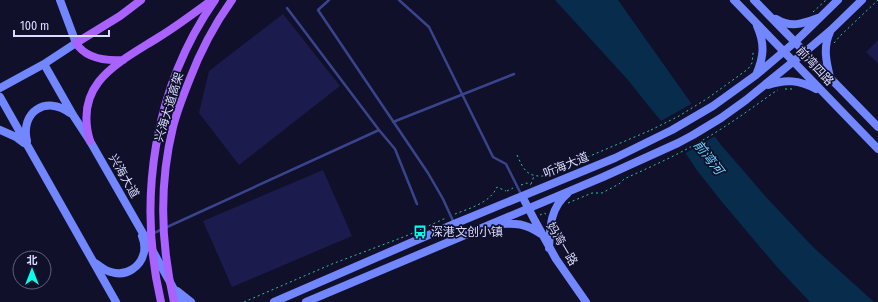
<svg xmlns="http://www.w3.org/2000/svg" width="878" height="302" viewBox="0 0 878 302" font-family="'Fira Sans Condensed','Noto Sans SC',sans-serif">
	<rect width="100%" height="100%" fill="#10102b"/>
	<!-- water -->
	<path fill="#082c4b" d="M555 0H618L686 96 721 145 748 176 765 196 813 247 874 302H810L777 267 722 202 696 169 677 140 647 104 628 80Z"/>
	<!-- pier -->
	<path fill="#10102b" d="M693 103 717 135 684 154 675 141 659 122Z"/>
	<!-- building -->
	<path fill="#1c1b4d" d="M283 14 340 86 239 165 199 113 209 71Z
		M878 40V63L866 52Z
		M323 170 352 236 232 287 203 221Z"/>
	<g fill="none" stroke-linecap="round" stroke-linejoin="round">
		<!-- path -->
		<path stroke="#2bc29f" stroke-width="1" stroke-dasharray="2 3" stroke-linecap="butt" d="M813 12 826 0
			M834 43 840 36 878 0
			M785 89H792
			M708 98 748 69 752 63 753 53H755
			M517 155C523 168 526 177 543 176L651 130
			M531 184 534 176
			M521 185 527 183 531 185
			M507 191 513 188
			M568 203 592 193H602L619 184 624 179C648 168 673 157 696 144 723 129 748 111 773 93L778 90
			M455 214C470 208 490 203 497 187L506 191
			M540 215 544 213 546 214
			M244 302 332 264 406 236 446 218"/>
		<!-- lane -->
		<path stroke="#39448c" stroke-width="2.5" d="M329 0 318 10 428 173 443 199 454 223
			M399 0 429 27 493 157 506 164 521 194
			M287 8 379 130 395 149 417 204
			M393 122 514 74
			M154 233 379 130"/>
		<!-- secondary -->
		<path stroke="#7186ff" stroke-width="8" d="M734 0 878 149
			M754 0 878 127
			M776 19C791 28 802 24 818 18
			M830 32C823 47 826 61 830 77
			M44 64 73 115 90 141 145 237 181 302
			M756 75C764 57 765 44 757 26
			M768 85C786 79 799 80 816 89
			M0 88 44 64 76 43 60 0
			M0 97 116 302
			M0 130 16 137 24 143
			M27 141C20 112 46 95 70 113
			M522 196 535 221 556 259 586 302
			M497 224C516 223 525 223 541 234
			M549 248C550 228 550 208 567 194
			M95 263C100 266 105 271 111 272 126 277 141 267 144 252 145 246 144 241 142 236
			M177 291 191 302
			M274 302 454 224 615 158 672 130 713 106 756 75 795 42 838 0
			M306 302 603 177 678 143 693 135 721 118 746 100 805 52 831 30 862 0"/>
		<!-- primary -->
		<path stroke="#a961ff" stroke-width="8" d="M123 60C106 61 86 59 76 43L120 16 141 0
			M90 141C73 83 118 63 159 37 177 26 194 13 212 0"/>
		<!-- path-bridge -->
		<path stroke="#2bc29f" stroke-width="1" stroke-dasharray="2 3" stroke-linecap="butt" d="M651 130 679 116 708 98"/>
		<!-- primary-bridge -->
		<path stroke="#a961ff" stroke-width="8" d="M161 302C137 199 154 87 215 0
			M174 302C161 245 159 184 173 127 177 111 183 96 189 81 200 52 214 25 232 0"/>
	</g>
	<!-- icons -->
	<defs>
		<g id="bus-bare" transform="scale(1.08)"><path d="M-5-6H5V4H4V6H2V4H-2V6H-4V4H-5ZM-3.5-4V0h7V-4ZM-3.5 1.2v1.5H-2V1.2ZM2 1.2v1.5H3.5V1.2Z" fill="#06ffed" stroke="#10102b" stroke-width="2.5" paint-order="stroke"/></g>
	</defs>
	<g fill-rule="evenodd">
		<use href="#bus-bare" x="420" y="232"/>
	</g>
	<g text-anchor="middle" stroke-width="3.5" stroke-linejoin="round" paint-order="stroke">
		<!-- street labels -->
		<g font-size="12" fill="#dadcff" stroke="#10102b">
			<text transform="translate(815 66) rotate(47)" y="4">前湾四路</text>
			<text transform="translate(169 107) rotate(-73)" y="4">兴海大道高架</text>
			<text transform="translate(566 165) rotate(-22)" y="4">听海大道</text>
			<text transform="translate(124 176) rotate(60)" y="4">兴海大道</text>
			<text transform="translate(562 244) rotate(59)" y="4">妈湾一路</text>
		</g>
		<!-- poi labels -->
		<g font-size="12" fill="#dadcff" stroke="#10102b" text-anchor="start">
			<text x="431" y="236">深港文创小镇</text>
		</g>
		<!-- water labels -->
		<g font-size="13" font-style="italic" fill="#68d3ff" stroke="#10102b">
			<text transform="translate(709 157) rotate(52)" y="5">前湾河</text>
		</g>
	</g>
	<!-- north arrow -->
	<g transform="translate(32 270)"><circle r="19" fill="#10102b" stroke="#616280"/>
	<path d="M0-3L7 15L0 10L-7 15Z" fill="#06ffed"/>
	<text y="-6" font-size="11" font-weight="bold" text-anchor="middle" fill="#dadcff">北</text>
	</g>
	<!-- scale -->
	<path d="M14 30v6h95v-6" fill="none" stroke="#dadcff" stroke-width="2"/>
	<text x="20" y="30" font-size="12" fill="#dadcff" stroke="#10102b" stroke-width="3" paint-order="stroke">100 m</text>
</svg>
